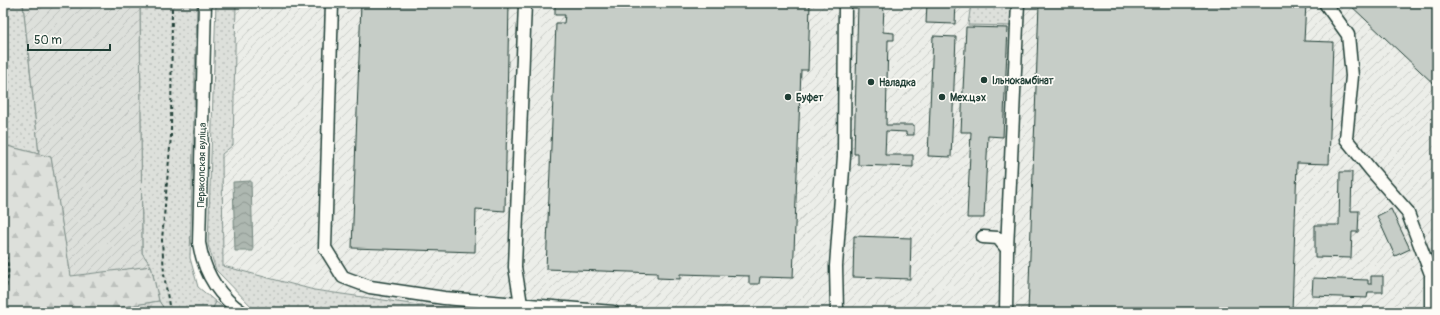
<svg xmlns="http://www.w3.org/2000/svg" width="1440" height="315" viewBox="0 0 1440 315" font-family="Pangolin,sans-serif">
	<defs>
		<pattern id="industrial-furrows" width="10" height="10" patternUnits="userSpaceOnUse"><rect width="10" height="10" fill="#eceee9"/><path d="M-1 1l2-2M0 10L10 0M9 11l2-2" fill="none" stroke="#cacdc8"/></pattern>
		<pattern id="grass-dots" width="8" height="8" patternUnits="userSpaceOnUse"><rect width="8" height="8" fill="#dde0db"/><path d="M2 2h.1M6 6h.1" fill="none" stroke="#bdc1bd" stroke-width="1.8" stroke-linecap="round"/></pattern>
		<pattern id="forest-firs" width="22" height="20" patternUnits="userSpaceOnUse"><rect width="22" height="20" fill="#dde0db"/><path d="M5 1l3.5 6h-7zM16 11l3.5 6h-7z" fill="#bdc1bd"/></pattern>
		<pattern id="park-tufts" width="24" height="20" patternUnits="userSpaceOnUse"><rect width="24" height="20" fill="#dde0db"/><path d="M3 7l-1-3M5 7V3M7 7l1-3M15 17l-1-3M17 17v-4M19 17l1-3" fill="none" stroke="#bdc1bd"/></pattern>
		<pattern id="garden-furrows" width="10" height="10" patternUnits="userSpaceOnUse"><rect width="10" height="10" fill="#dde0db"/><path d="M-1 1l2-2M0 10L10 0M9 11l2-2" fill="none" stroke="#bdc1bd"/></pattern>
		<pattern id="water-waves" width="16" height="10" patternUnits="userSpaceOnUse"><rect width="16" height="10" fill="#aeb8b1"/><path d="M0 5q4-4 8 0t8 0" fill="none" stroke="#8d9791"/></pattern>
	</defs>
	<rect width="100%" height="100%" fill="#fdfcf7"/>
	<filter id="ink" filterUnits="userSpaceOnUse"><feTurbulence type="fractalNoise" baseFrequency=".025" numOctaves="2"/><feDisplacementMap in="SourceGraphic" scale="8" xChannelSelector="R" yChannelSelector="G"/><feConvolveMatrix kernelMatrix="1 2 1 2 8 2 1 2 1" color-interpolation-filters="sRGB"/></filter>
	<g filter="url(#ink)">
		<!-- industrial -->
		<path fill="url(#industrial-furrows)" d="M236 3H1437V312H487L411 304 314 290 223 266 222 153 233 145Z"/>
		<!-- grass -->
		<path fill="url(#grass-dots)" stroke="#7e8e88" d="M3 3H23L39 154 3 145Z
			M140 3H197L190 258 198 287 216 302 211 312H166L159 301 151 266 142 253Z
			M216 3H236L233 145 222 154 223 266 314 290 411 304 486 312H260L255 310 216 270 208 245Z
			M971 3H1013L1012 26 968 25Z"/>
		<!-- forest -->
		<path fill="url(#forest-firs)" stroke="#7e8e88" d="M3 145 51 157 71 275 151 266 159 301 95 312H3Z
			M216 302 229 312H211Z"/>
		<!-- park -->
		<path fill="url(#park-tufts)" stroke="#7e8e88" d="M159 301 166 312H95Z"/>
		<!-- garden -->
		<path fill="url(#garden-furrows)" stroke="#7e8e88" d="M23 3H140L142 253 151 266 71 276 51 157 39 154Z"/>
		<!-- water -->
		<path fill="url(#water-waves)" stroke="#75877f" d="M251 181 253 251H235L233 182Z"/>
		<!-- building -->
		<path fill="#c6cdc7" stroke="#1f3d34" d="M361 3H509L505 211 476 209 475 252 352 248Z
			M555 3H810L808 70H801L793 278 760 277 759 284H749V276L680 274V279L657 278V273L546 269 556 23H564L565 15H555Z
			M872 3H884L883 32 894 33V40H888L886 125H914V135H906V132L886 131 885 155H913V167L858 165V154H854L858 4 872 5Z
			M927 3H956L955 24 926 23Z
			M1039 3H1306L1304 41 1333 42 1329 164 1297 163 1292 312H1028Z
			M1348 3H1434L1437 6V87Z
			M966 27 1008 28 1003 137 988 136 984 218H967L971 132H961Z
			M933 36 956 37 951 157 928 156Z
			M1340 172H1352L1351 211H1359L1358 232H1352L1351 258 1315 257V225H1339Z
			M1391 209 1410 249 1395 256 1377 216Z
			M854 236 911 238 910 279 853 277Z
			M1371 276H1383V292H1368L1367 298 1312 296 1313 278 1368 280V284H1371Z"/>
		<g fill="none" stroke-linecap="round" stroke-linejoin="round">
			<!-- minor casing -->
			<g stroke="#1f3d34" stroke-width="15">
				<path id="minor" d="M205 3 199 243C204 272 217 295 242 312
					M332 3 325 248 343 277 370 287 444 298 613 312
					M1325 3 1348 35 1352 76 1346 139 1371 170 1407 211 1431 274V312
					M983 237 998 238 1007 249 1006 312
					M1007 249 1018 3
					M521 304 515 267 525 3
					M837 312 836 266 844 156 845 3"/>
			</g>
			<!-- path -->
			<path stroke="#1f3d34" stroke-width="2" stroke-dasharray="4 3" stroke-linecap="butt" d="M3 249C10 263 10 279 3 294
				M170 312 164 274 162 240 171 136 172 3"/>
			<!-- minor -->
			<use href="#minor" stroke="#fdfcf7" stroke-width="12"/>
		</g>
	</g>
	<!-- markers -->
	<g fill="#1f3d34" stroke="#fdfcf7" stroke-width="1.5">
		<circle cx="984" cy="80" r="4"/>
		<circle cx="871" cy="82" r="4"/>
		<circle cx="788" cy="97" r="4"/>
		<circle cx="942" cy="97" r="4"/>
	</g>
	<g text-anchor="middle" stroke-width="3.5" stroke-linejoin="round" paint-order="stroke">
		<!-- poi labels -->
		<g font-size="10" font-weight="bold" fill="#1f3d34" stroke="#fdfcf7" text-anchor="start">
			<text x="992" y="84">Ільнокамбінат</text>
			<text x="879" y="86">Наладка</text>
			<text x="796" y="101">Буфет</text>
			<text x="950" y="101">Мех.цэх</text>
		</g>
		<!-- street labels -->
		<g font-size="10" fill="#1f3d34" stroke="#fdfcf7">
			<text transform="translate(201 165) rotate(-89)" y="4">Перакопская вуліца</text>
		</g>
	</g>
	<!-- margin -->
	<rect width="1440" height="315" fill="none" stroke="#fdfcf7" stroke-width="16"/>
	<rect x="8" y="8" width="1424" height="299" fill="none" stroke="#1f3d34" stroke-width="1.5" filter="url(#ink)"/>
	<!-- scale -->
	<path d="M28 44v6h82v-6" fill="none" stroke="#1f3d34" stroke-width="2"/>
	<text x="34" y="44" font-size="12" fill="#1f3d34" stroke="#fdfcf7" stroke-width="3" paint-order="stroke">50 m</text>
</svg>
